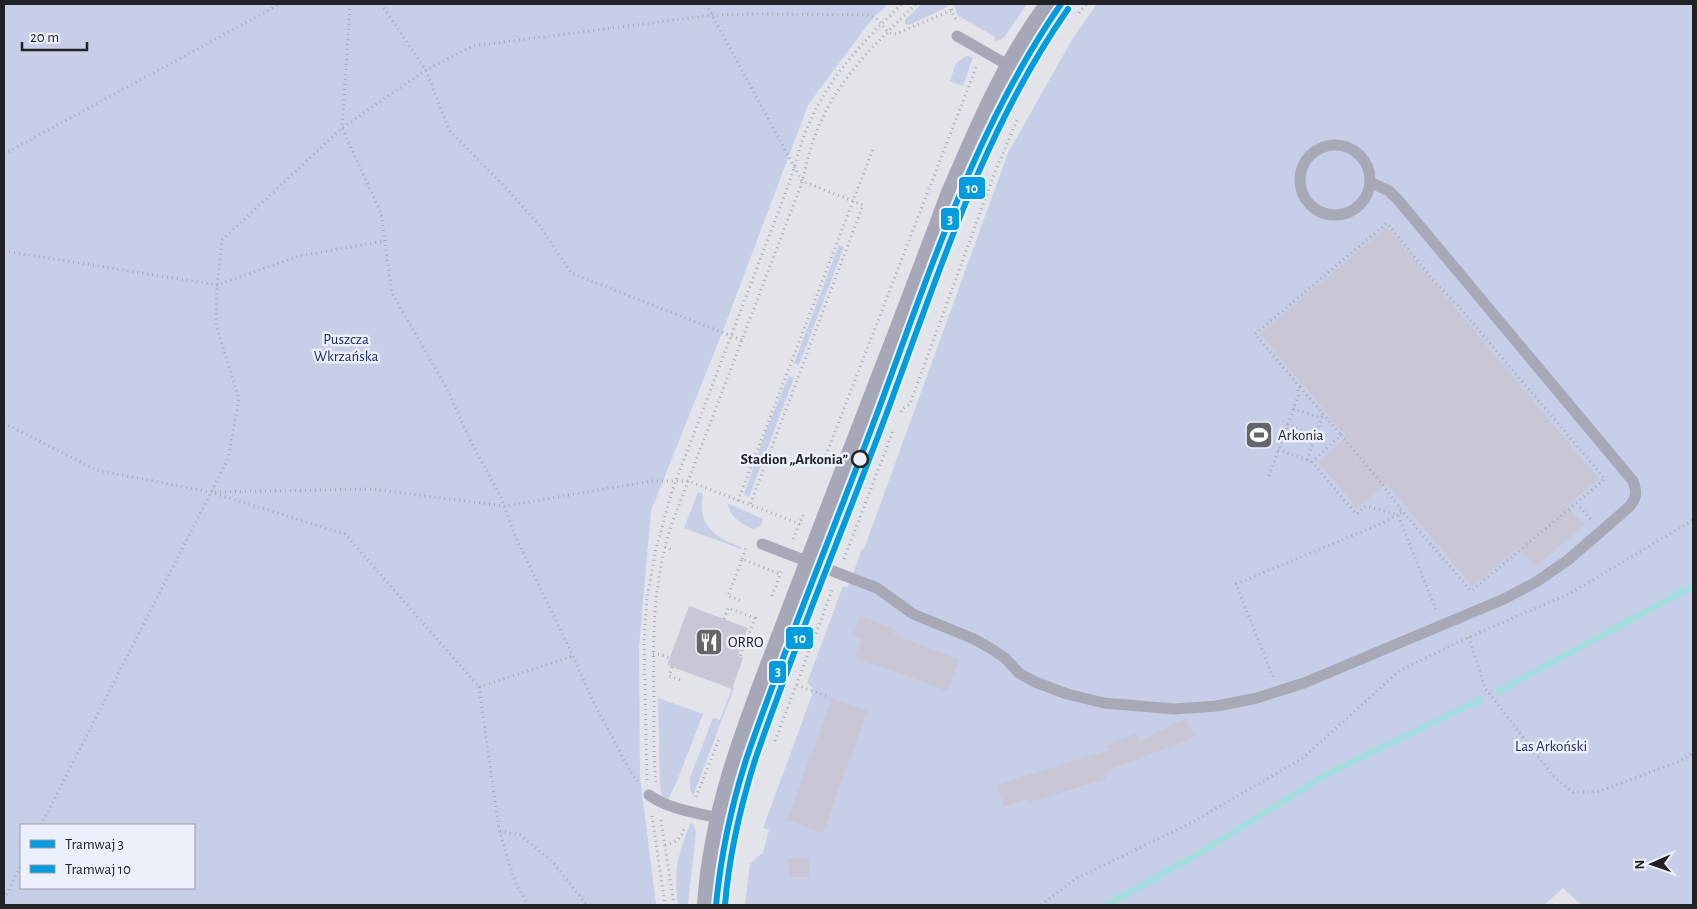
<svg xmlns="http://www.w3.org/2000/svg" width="1697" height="909" viewBox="0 0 1697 909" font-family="'Alegreya Sans',sans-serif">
	<rect width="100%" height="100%" fill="#e2e4ea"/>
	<!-- green -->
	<path fill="#c6cfe7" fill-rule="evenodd" d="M4 4H888L872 19 808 105 724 328 651 511 639 647 640 777 656 905H4ZM21 825H194V888H21Z
		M921 4H947V6L945 8 909 25 905 24V20Z
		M954 4H1027L1005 36 1000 40 994 41 995 37 957 15Z
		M1097 4H1693V905H1581L1563 888 1544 905H745L750 863 763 853 769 830 763 828 812 695 811 693 813 688 807 683 843 586 848 587 862 549H864L1008 153 1073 38Z
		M966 56 973 57 963 86 950 81 956 63Z
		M839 245 844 247 799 365 794 363Z
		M789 376 794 378 749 497 744 495 765 433Z
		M698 492 703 494C696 525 716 538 741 547V549L684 528Z
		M727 503 763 519 761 525 754 529C741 525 730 516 727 503Z
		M732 688H734L693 796 690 789V778L713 718 720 720Z
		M658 698 703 714 677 781 668 800 662 797 660 785Z
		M691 822 694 826 696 832 688 905H678C673 869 678 855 691 822Z"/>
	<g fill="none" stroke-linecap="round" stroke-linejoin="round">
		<!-- stream -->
		<path stroke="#a4dfe0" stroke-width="6" d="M1499 691 1693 586
			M1106 905 1193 857 1327 774 1480 700"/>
	</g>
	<!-- building -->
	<path fill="#c9c7d5" d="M1387 227 1599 479 1567 506 1584 525 1536 566 1518 547 1472 586 1386 483 1357 508 1318 462 1347 437 1260 334Z
		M689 606 748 628 738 656 743 658 732 689 667 665Z
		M860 616 896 629 894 635 959 659 947 691 855 657 861 639 853 636Z
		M832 698 867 711 823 833 787 820Z
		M1186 718 1195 736 1175 746 1174 745 1104 772 1106 779 1029 802 1028 799 1004 807 997 785 1109 750 1107 745 1136 734 1139 741Z
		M788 858H809V877H789Z"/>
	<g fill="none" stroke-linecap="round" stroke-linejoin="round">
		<!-- path -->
		<path stroke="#a7a9b3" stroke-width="3" stroke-dasharray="1 4" stroke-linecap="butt" d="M350 4 342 128 381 213 392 293 446 387 471 442 501 497 515 536 573 656 591 697 630 771 640 784
			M381 4 426 70 449 130 508 190 540 226 571 273 742 340
			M706 4 802 181 863 205 750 505
			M951 4 952 13 956 19
			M1079 13 1086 4
			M4 154 280 4
			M4 251 217 285 299 256 384 241
			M1300 387 1255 334 1387 223 1433 280 1460 308 1605 479 1471 591 1402 511 1398 515 1436 610
			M1293 409 1322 418
			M901 412 902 409 910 404 995 172 1017 120
			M4 423 96 470 210 492 345 534 479 687 573 656
			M1287 424 1316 435
			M1278 450 1308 460
			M824 460 977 65
			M1307 460 1322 417 1324 416
			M1269 476 1298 396V389L1300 387 1341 435
			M215 492 372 489 504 506 652 481H688L800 524
			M738 501 873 149
			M1580 507 1591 520
			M793 539 804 513
			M665 547 671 549
			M742 559 746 548
			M844 559 893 431
			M772 596 782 569
			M740 600 728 596 742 559 780 574
			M724 619 728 608 755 618 740 657
			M1469 637 1485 688 1553 776 1573 792H1597L1678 762 1693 753
			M653 654H660L669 658
			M672 667 669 676 683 681
			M1273 677 1236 584 1378 525 1398 515 1366 506 1356 514 1312 462 1341 435 1383 485 1402 511
			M797 685 826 696
			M479 687 499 830 515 882 528 905
			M775 741 833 588
			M647 780 644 642 647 598 656 549 672 491 790 181C796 163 800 144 808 126 830 75 863 42 902 4
			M656 782C653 755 654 728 654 701 653 637 652 588 671 526L801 185C806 168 809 150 816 133 837 79 875 44 916 4
			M696 797 720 737
			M652 816 665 905
			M661 820 674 905
			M41 825 228 459 239 399 216 325 217 285 222 240 342 128 426 70 473 46 713 15 764 14 867 15 876 18 889 33 896 34 952 10
			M500 831 520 835 553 862 587 905
			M665 845C678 842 681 838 685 826
			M4 899 21 865
			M1041 905 1077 878 1191 823 1303 758 1399 671 1469 637 1569 594 1693 520"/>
		<!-- lane -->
		<path stroke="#a7a9b7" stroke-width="11" d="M957 36 1013 68
			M1300 180a35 35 0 1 1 70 0a35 35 0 1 1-70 0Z
			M762 544 877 588 913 614 974 639 990 648 1005 658 1019 673 1035 682 1067 694 1104 703 1175 709 1217 706 1257 698 1304 683 1504 599 1536 582 1568 560 1629 507C1637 498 1637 492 1633 481L1399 201 1389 191 1370 182
			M649 795C670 810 698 813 723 819"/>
		<!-- secondary -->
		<path stroke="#a6a8b7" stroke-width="28" d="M711 905C718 796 762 700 800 598 851 464 904 331 954 196 983 129 1010 63 1055 4"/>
		<!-- tram-1 casing -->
		<g stroke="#ecf0fb" stroke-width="10">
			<path id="tram-1" d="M716 905C721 854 731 806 747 757 787 641 835 527 878 411 930 271 975 128 1061 4"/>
		</g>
		<!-- tram-2 casing -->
		<g stroke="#ecf0fb" stroke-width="10">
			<path id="tram-2" d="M725 905C729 855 740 808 755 760 795 644 843 530 886 415 938 276 982 132 1068 9"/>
		</g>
		<!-- tram-1 -->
		<use href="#tram-1" stroke="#009cdd" stroke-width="6"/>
		<!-- tram-2 -->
		<use href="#tram-2" stroke="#009cdd" stroke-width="6"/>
	</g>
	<!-- icons -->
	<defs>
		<g id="stadium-square" transform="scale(1.4375)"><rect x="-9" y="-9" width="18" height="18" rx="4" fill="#64666b" stroke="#ecf0fb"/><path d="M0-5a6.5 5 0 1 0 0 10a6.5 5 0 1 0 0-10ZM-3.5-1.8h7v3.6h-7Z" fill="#fff"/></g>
		<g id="restaurant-square" transform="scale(1.4375)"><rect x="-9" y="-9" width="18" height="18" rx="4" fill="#64666b" stroke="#ecf0fb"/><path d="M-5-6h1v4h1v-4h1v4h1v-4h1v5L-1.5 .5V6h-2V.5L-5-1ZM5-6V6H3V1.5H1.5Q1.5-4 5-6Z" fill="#fff"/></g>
	</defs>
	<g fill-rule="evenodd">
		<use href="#stadium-square" x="1259" y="435"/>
		<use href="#restaurant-square" x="709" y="642"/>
	</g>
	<!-- markers -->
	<circle fill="#ecf0fb" stroke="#202226" stroke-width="2.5" cx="860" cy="459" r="8"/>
	<g text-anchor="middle" stroke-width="5" stroke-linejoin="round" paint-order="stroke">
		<!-- park labels -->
		<g font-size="15" fill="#1d2968" stroke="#ecf0fb">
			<text x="346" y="344">Puszcza<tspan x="346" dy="17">Wkrzańska</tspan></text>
			<text x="1551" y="751">Las Arkoński</text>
		</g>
		<!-- poi labels -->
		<g font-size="15" fill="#202226" stroke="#ecf0fb" text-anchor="start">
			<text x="1278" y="440">Arkonia</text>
			<text x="728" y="647">ORRO</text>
		</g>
		<!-- stop labels -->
		<g font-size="15" font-weight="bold" fill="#202226" stroke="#ecf0fb" text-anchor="end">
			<text x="848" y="464">Stadion „Arkonia”</text>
		</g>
	</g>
	<g stroke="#ecf0fb" stroke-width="2">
		<rect x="958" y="176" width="28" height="24" rx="5" fill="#009cdd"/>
		<rect x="940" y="207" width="20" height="24" rx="5" fill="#009cdd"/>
		<rect x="785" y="626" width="29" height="24" rx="5" fill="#009cdd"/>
		<rect x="768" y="660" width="19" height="24" rx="5" fill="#009cdd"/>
	</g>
	<g font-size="14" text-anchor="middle" font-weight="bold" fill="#fff">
		<text x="972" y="193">10</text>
		<text x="950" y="224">3</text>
		<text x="800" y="643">10</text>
		<text x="778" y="676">3</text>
	</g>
	<!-- border -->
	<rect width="1697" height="909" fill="none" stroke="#202226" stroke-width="10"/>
	<!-- legend -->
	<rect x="20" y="824" width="175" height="65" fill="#ecf0fb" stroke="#9a9ea6"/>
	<rect x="30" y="840" width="25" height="8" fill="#009cdd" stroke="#9a9ea6"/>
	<text x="65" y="849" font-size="15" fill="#202226">Tramwaj 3</text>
	<rect x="30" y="865" width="25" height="8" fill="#009cdd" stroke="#9a9ea6"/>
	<text x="65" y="874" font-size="15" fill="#202226">Tramwaj 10</text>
	<!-- north arrow -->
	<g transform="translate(1652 864) rotate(268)" stroke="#ecf0fb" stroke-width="4" paint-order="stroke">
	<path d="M0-4L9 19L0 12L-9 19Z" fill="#202226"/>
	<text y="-8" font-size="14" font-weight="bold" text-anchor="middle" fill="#202226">N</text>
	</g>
	<!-- scale -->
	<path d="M22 42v8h65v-8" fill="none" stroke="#202226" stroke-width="2.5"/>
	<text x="30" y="42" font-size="15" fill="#202226" stroke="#ecf0fb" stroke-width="4" paint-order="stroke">20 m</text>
</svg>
